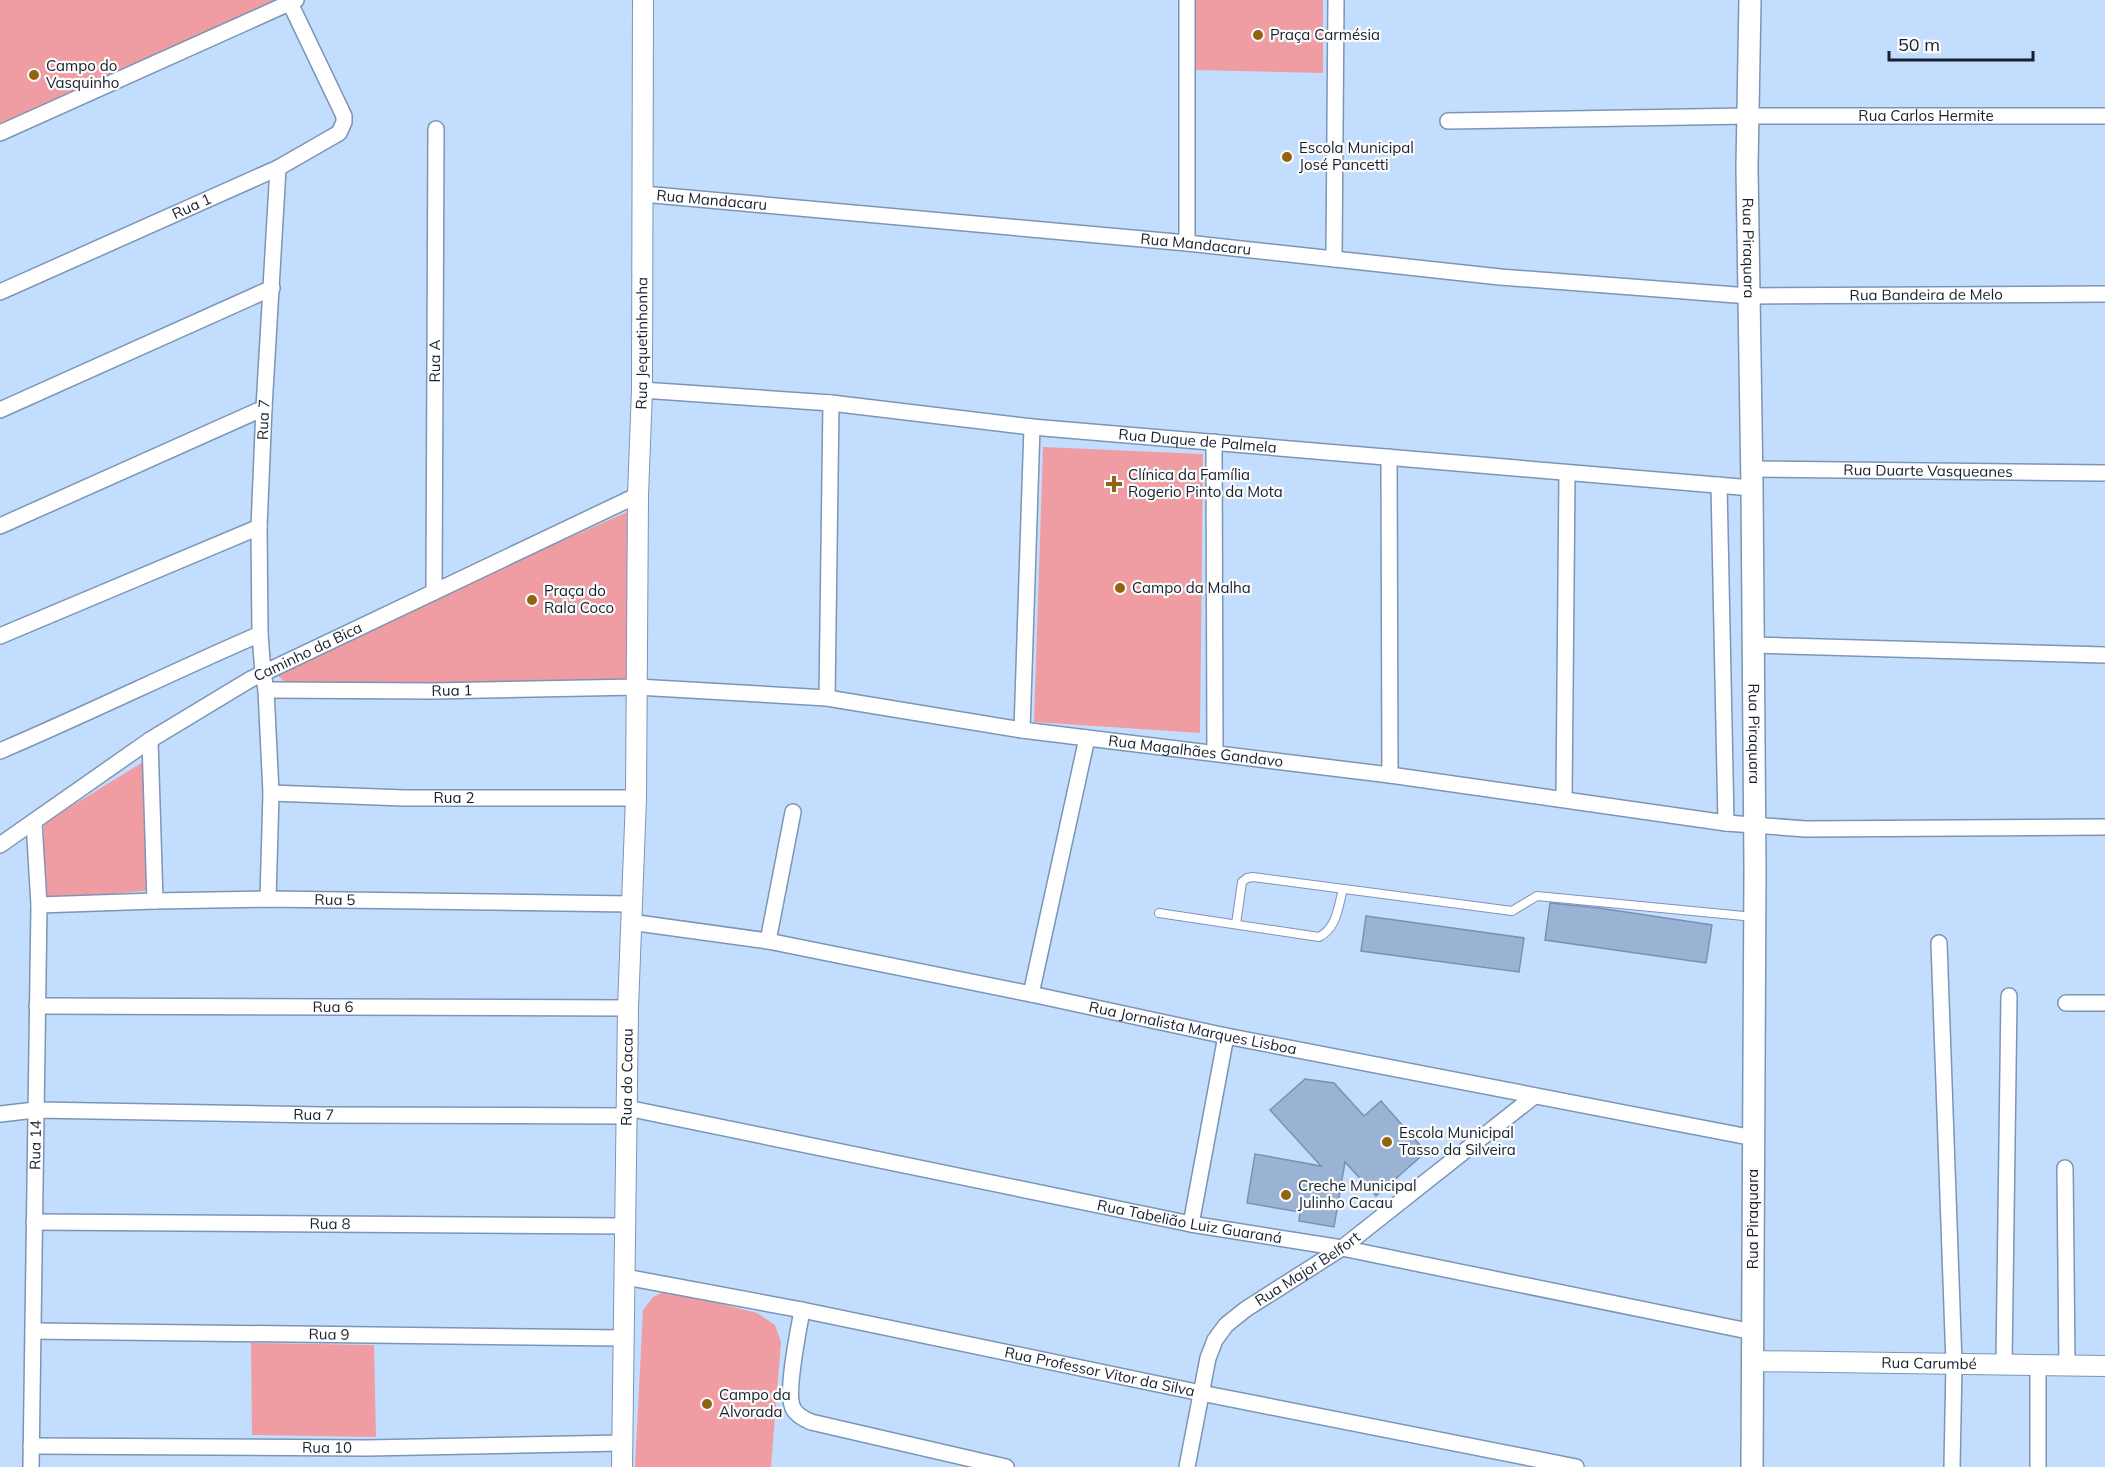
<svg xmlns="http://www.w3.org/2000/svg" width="2105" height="1467" viewBox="0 0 2105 1467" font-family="Mulish,sans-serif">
	<rect width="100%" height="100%" fill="#c3ddfe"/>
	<!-- green -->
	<path fill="#ef9da2" d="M0 0H282L0 126Z
		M1193 0H1323V73L1194 70Z
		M1043 447 1203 454 1200 733 1034 722Z
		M627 512 633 578 632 682 327 687 287 684 275 673 431 599Z
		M143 762 152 890 44 901V823Z
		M667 1290 757 1313 775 1325 781 1342 771 1467H635L643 1310 653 1297Z
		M251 1343 374 1345 376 1437 252 1435Z"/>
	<!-- building -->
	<path fill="#9ab2d3" stroke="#7991b0" stroke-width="1.5" d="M1550 903 1599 908 1712 925 1706 963 1545 940Z
		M1366 916 1524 938 1519 972 1361 951Z
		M1305 1079 1334 1083 1364 1116 1381 1101 1426 1152 1376 1196 1345 1162 1334 1227 1299 1221 1300 1212 1247 1203 1255 1154 1321 1166 1270 1110Z"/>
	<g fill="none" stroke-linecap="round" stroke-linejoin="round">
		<!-- service casing -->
		<g stroke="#7d95b4" stroke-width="10">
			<path id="service" d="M1159 913 1319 937C1337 928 1338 907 1343 889
				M1236 924 1242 882 1247 878 1253 877 1512 911 1537 896 1754 917"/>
		</g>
		<!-- minor casing -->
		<g stroke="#7d95b4" stroke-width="18">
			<g id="minor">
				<path d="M1187 0V243"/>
				<path id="s1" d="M1448 121 1748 116H2105"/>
				<path d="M0 133 296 0"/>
				<path id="s2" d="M643 194 1187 243 1500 277 1749 296 2105 294"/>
				<path d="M1334 259 1336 0"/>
				<path id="s3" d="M0 292 278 168 339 133 344 122V116L290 3"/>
				<path id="s4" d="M642 390 831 403 1032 427 1752 488"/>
				<path d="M0 410 272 288"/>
				<path d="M1214 442 1215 752"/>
				<path d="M1389 457 1390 775"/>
				<path id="s5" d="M1751 469 2105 473"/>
				<path d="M1719 485 1726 823"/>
				<path d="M0 526 264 408"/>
				<path id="s6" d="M434 592 436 129"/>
				<path d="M0 636 259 527"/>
				<path d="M1753 645 2105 655"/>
				<path id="s7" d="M266 690 432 691 637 687 827 698 1022 730 1390 775 1726 823 1806 829 2105 827"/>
				<path d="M827 698 831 403"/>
				<path d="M1022 730 1032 427"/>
				<path d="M150 740 155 901"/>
				<path d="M0 751C87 714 172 672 260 634"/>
				<path id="s8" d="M271 793 404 798H636"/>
				<path d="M1564 798 1567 474"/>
				<path id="s9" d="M0 845 150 740 251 679 638 495"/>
				<path id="s10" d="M268 899 271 793 266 690 263 673 260 634 259 527 264 408 278 168"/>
				<path id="s11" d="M39 905 155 901 268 899 631 904"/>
				<path id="s12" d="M630 922 768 941 1031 994 1226 1036 1754 1138"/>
				<path d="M768 941 793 812"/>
				<path d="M1939 943 1954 1364 1952 1467"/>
				<path d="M1031 994 1087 738"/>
				<path d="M2066 1003H2105"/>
				<path id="s13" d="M37 1006 628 1008"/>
				<path id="s14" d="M627 1108 1191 1224 1342 1248 1753 1332"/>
				<path id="s15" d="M0 1114 35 1110 322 1115 627 1116"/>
				<path d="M2065 1168 2067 1365"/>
				<path id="s16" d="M34 1222 626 1226"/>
				<path d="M1191 1224 1226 1036"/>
				<path id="s17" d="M625 1277 802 1310 1201 1393 1576 1467"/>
				<path d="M802 1310C799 1329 785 1393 793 1408 796 1415 804 1419 811 1422L1006 1467"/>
				<path id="s18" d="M33 1331 624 1338"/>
				<path d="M2004 1364 2009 996"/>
				<path id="s19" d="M31 1446 367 1448 622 1443"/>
				<path id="s20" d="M31 1467 39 905 34 822"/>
				<path id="s21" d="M1187 1467 1208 1358 1215 1340 1226 1325 1246 1309 1342 1248 1533 1097"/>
				<path d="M2038 1467V1365"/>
			</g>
		</g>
		<!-- tertiary casing -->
		<g stroke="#7d95b4" stroke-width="22">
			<g id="tertiary">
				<path id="s22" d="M1753 1361 2105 1366"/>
				<path id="s23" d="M622 1467 628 1008 636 798 638 495 642 390 643 0"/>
			</g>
		</g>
		<!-- secondary casing -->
		<g stroke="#7d95b4" stroke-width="24">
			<g id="secondary">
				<path id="s24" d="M1750 0 1747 167 1752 488 1755 869 1752 1467"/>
			</g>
		</g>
		<!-- service -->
		<use href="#service" stroke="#fff" stroke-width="8"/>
		<!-- minor -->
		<use href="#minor" stroke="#fff" stroke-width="15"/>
		<!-- tertiary -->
		<use href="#tertiary" stroke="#fff" stroke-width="20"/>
		<!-- secondary -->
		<use href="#secondary" stroke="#fff" stroke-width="21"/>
	</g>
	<!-- markers -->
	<g fill="#926310" stroke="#fbfbfb" stroke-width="2">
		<circle cx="1258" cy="35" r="6"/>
		<circle cx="34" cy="75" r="6"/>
		<circle cx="1287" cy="157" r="6"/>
		<path d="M1111 475h6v6h6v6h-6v6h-6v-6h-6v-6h6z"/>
		<circle cx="1120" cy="588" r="6"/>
		<circle cx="532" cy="600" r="6"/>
		<circle cx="1387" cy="1142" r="6"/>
		<circle cx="1286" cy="1195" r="6"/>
		<circle cx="707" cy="1404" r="6"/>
	</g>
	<g text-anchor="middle" stroke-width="4.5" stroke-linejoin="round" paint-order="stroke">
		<!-- poi labels -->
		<g font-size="15" fill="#17202d" stroke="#fbfbfb" text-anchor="start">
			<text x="1270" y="40">Praça Carmésia</text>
			<text x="46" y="71">Campo do<tspan x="46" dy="17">Vasquinho</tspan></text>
			<text x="1299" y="153">Escola Municipal<tspan x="1299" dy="17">José Pancetti</tspan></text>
			<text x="1128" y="480">Clínica da Família<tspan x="1128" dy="17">Rogerio Pinto da Mota</tspan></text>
			<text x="1132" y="593">Campo da Malha</text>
			<text x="544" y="596">Praça do<tspan x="544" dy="17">Rala Coco</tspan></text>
			<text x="1399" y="1138">Escola Municipal<tspan x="1399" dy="17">Tasso da Silveira</tspan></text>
			<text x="1298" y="1191">Creche Municipal<tspan x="1298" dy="17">Julinho Cacau</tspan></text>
			<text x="719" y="1400">Campo da<tspan x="719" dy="17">Alvorada</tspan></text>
		</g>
		<!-- street labels -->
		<g font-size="15" fill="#17202d" stroke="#fbfbfb">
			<text dy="5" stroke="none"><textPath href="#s1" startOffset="478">Rua Carlos Hermite</textPath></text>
			<text dy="5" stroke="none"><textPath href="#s2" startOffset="69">Rua Mandacaru</textPath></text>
			<text dy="5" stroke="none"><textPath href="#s3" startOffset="210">Rua 1</textPath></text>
			<text dy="5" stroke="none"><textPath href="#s2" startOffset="555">Rua Mandacaru</textPath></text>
			<text dy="5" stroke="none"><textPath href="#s24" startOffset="248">Rua Piraquara</textPath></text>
			<text dy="5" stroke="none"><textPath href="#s2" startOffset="1288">Rua Bandeira de Melo</textPath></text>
			<text dy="5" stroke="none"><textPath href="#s23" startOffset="1124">Rua Jequetinhonha</textPath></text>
			<text dy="5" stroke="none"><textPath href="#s6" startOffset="231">Rua A</textPath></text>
			<text dy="5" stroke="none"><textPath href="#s10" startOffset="480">Rua 7</textPath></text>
			<text dy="5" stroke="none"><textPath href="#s4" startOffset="558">Rua Duque de Palmela</textPath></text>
			<text dy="5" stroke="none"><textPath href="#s5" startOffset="177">Rua Duarte Vasqueanes</textPath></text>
			<text dy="5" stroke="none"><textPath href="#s9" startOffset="364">Caminho da Bica</textPath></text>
			<text dy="5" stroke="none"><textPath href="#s7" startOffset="186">Rua 1</textPath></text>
			<text dy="5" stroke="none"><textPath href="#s24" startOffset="734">Rua Piraquara</textPath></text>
			<text dy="5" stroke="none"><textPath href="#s7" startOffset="934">Rua Magalhães Gandavo</textPath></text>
			<text dy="5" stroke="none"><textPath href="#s8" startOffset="183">Rua 2</textPath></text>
			<text dy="5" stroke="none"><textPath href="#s11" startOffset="296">Rua 5</textPath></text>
			<text dy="5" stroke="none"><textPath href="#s13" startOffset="296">Rua 6</textPath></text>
			<text dy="5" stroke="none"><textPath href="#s12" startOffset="573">Rua Jornalista Marques Lisboa</textPath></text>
			<text dy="5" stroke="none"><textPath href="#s23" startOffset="390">Rua do Cacau</textPath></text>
			<text dy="5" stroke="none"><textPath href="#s15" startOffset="314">Rua 7</textPath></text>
			<text dy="5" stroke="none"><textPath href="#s20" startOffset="322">Rua 14</textPath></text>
			<text transform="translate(1753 1219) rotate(-90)" y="5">Rua Piraquara</text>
			<text dy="5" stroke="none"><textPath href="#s14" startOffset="574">Rua Tabelião Luiz Guaraná</textPath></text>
			<text dy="5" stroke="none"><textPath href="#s16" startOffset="296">Rua 8</textPath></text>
			<text dy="5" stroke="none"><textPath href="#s21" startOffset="248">Rua Major Belfort</textPath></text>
			<text dy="5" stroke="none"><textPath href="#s18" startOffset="296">Rua 9</textPath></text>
			<text dy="5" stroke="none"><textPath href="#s22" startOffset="176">Rua Carumbé</textPath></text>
			<text dy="5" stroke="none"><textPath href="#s17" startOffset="484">Rua Professor Vitor da Silva</textPath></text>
			<text dy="5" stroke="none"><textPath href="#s19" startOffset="296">Rua 10</textPath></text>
		</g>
	</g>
	<!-- scale -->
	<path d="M1889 51v9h144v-9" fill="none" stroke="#17202d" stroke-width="3"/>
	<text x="1898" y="51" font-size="18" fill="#17202d" stroke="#fbfbfb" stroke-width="4.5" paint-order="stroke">50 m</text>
</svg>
